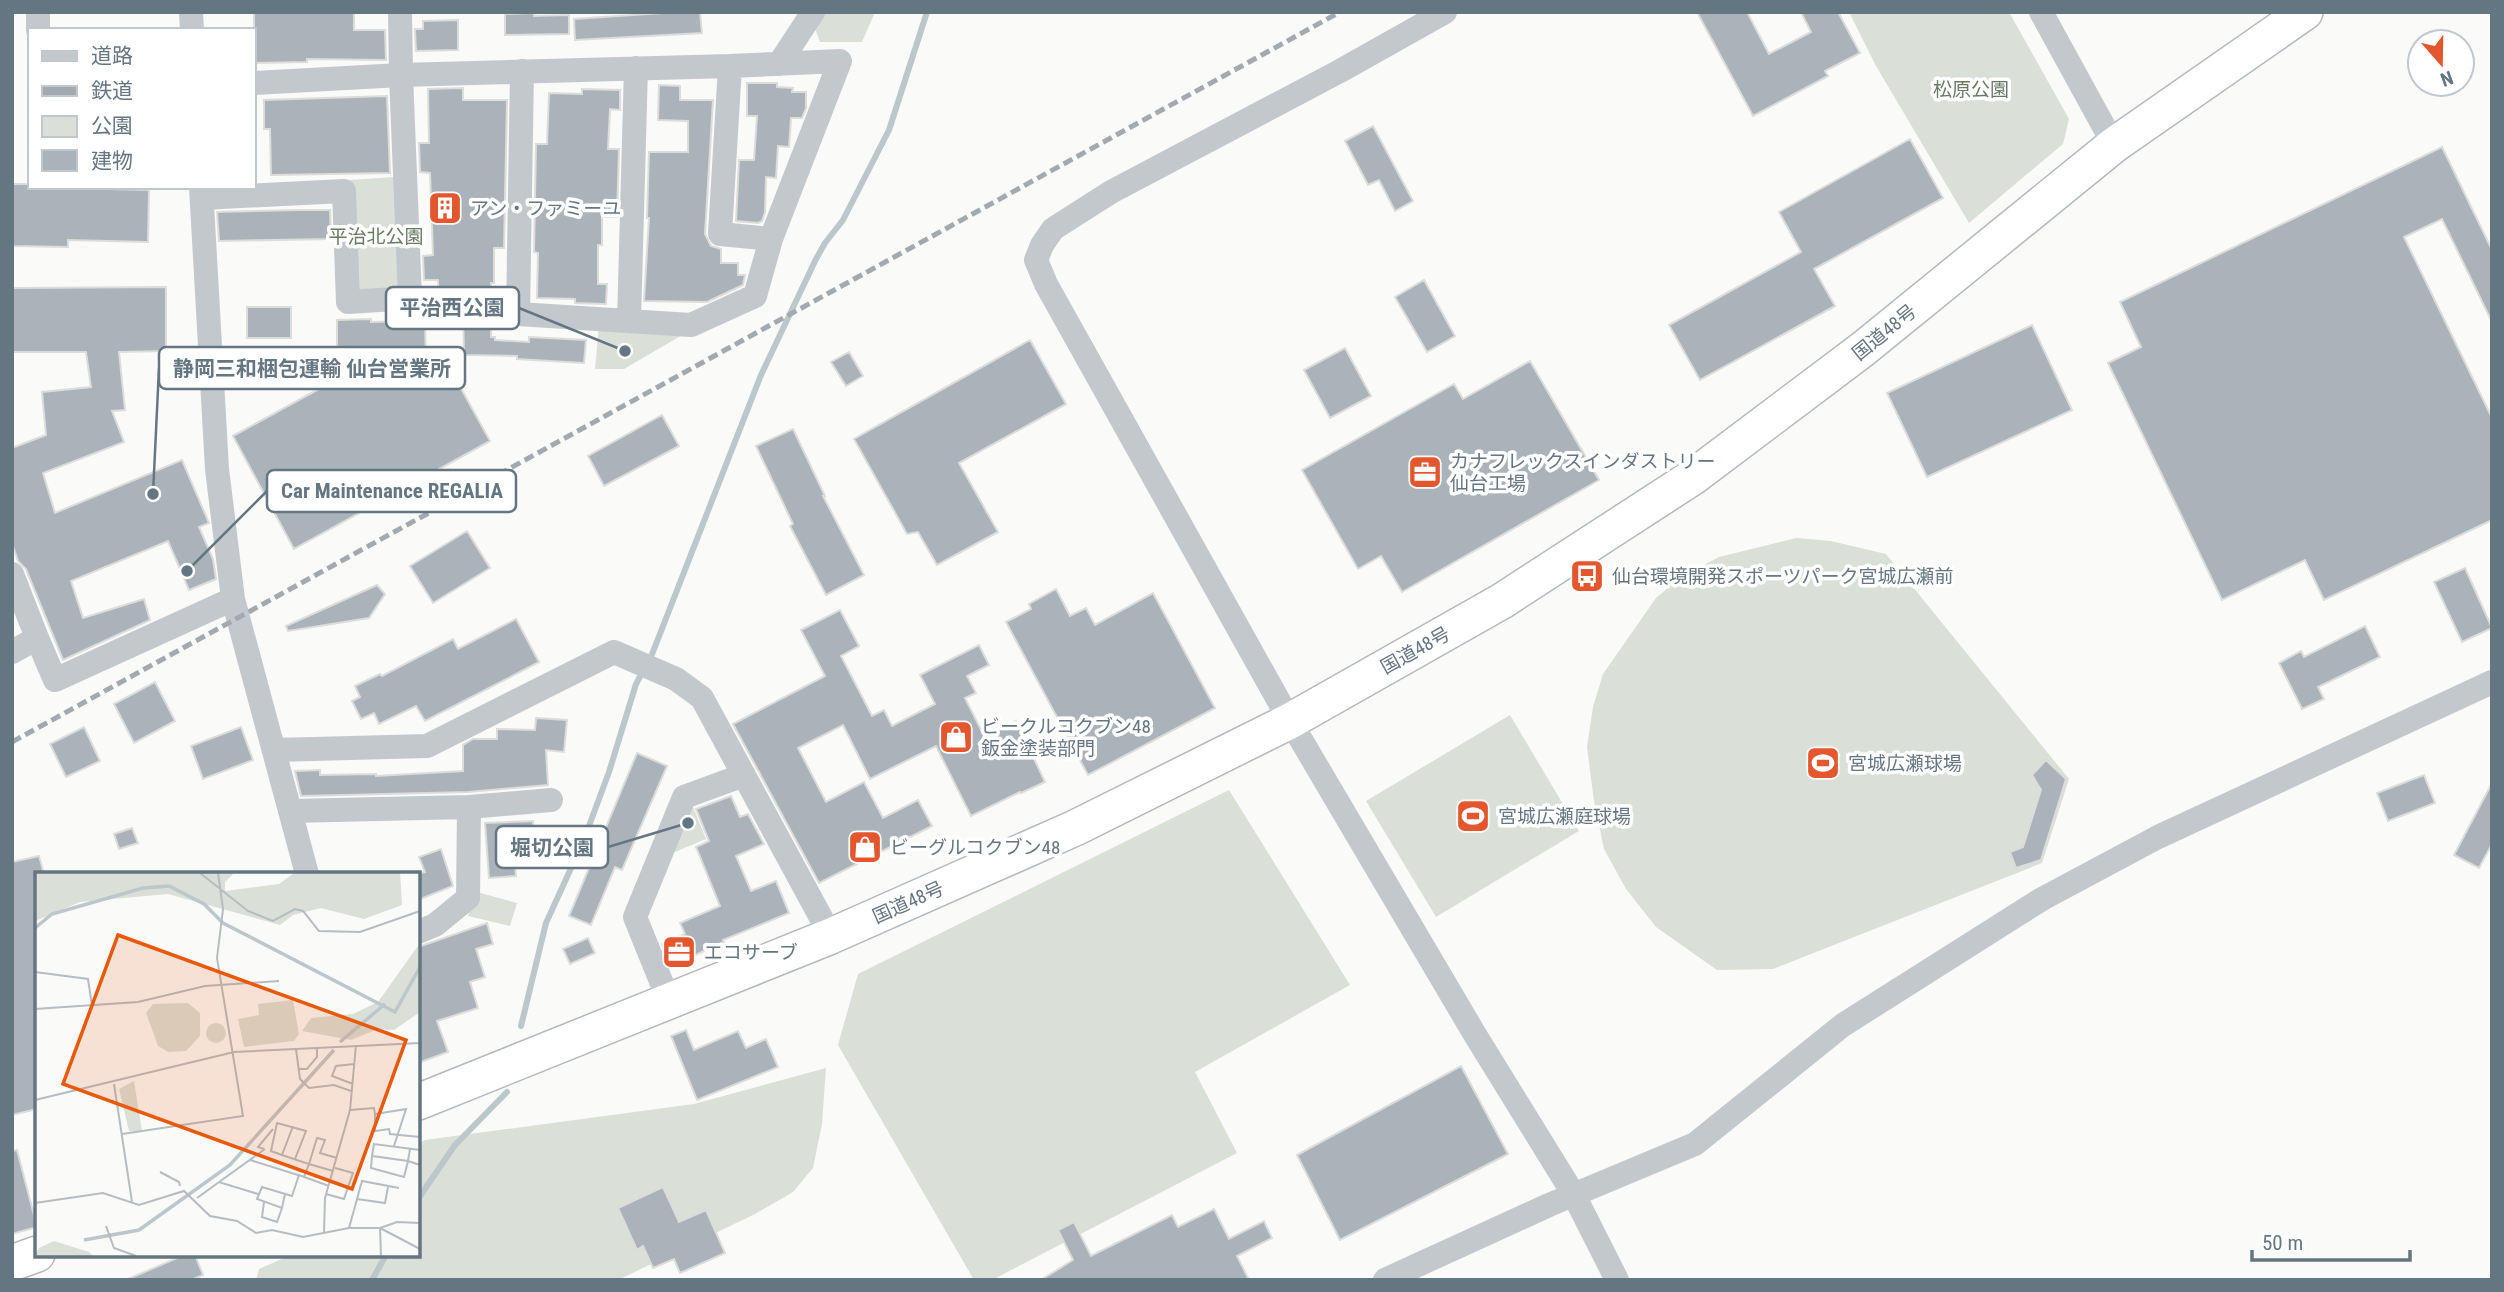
<svg xmlns="http://www.w3.org/2000/svg" width="2504" height="1292" viewBox="0 0 2504 1292" font-family="'Roboto Condensed','Noto Sans JP',sans-serif">
	<rect width="100%" height="100%" fill="#fafaf8"/>
	<!-- green -->
	<path fill="#dadfd7" d="M823 12H875L862 42H820L814 26Z
		M1849 12H2009L2069 119 2063 144 1969 223 1876 66Z
		M394 177 401 293 358 295 350 180Z
		M599 326 684 334 624 369H595Z
		M1796 538 1831 541 1886 554 2069 779 2042 863 1773 969 1717 970 1656 927 1626 889 1604 849 1594 801 1587 747 1593 707 1603 674 1656 598 1681 577 1719 557Z
		M1510 715 1579 831 1436 917 1366 801Z
		M1229 790 1350 985 1195 1072 1237 1153 992 1280H974L838 1045 858 974Z
		M691 802 706 839 663 857Z
		M477 892 517 903 510 926 468 916Z
		M826 1068 822 1124 813 1168 793 1192 755 1214 618 1280H256L259 1269 291 1255H418V1145L425 1140 694 1104Z"/>
	<g fill="none" stroke-linecap="round" stroke-linejoin="round">
		<!-- stream -->
		<path stroke="#bbc7cb" stroke-width="6" d="M649 662 761 375 816 259 825 243 843 220 889 130 927 12
			M521 1026 546 923 583 842 609 772 636 684 643 671
			M418 1199 455 1145 507 1092
			M372 1280 386 1255"/>
	</g>
	<!-- building -->
	<path fill="#aab3b9" stroke="#dcdcda" stroke-width="2" d="M254 12H354V30H385L386 60 307 59V62L254 63Z
		M678 12H700L702 33 575 40 574 19Z
		M1697 12H1747L1769 54 1811 32 1801 12H1838L1860 53 1825 71 1828 76 1753 116Z
		M534 13V16L569 15V34L505 35V14Z
		M458 20V50L416 51 415 29H423V21Z
		M747 83H777V87L793 88 792 92H806V108L802 118H791L789 147 778 146 776 178 766 177 765 212 762 221 758 223 736 221 739 160H754L757 116H747Z
		M659 85 680 86V100H713L705 234 711 246 721 249V263H738V275H745L743 285 707 302 644 301 649 218H647L649 152H688V121L658 120Z
		M463 88V100H507L504 248H494V283H491V337H495V340L529 342V337L586 340 584 363 517 359V356L464 355 463 308 439 309 438 280H424L423 256 433 255 430 173 420 172 419 143H429L428 89Z
		M582 89 620 90V110L610 109 608 149H619L617 217H602V245H598V284H607L606 304 575 303V299L537 298 538 253 534 252 536 144H547L549 93 582 94Z
		M387 96 390 173 271 175 270 129H264V100Z
		M1373 126 1413 201 1395 211 1379 180 1368 185 1345 141Z
		M1910 139 1943 198 1814 269 1835 306 1700 380 1669 325 1801 252 1779 212Z
		M2442 147 2492 250V322L2442 219 2404 237 2492 418V520L2324 600 2305 560 2222 600 2108 363 2141 347 2120 302Z
		M12 184H30V187L149 190 148 242 68 240V247L12 246Z
		M299 210H330L331 239 219 241 217 212Z
		M1424 280 1455 336 1427 352 1395 297Z
		M166 287V351L119 352 125 410 112 411 124 442 43 473 55 513 182 460 209 523 199 527 213 559 216 579 189 590 168 541 71 581 83 618 144 599 150 620 63 660 26 569 18 561 12 543V448L46 435 42 392 91 387 86 352H12V288Z
		M247 307H291V338H247Z
		M371 319V322L425 321 426 361 447 363 490 441 294 549 233 436 392 349 337 350V320Z
		M2032 325 2072 410 1927 477 1887 393Z
		M1030 340 1066 404 959 463 998 532 937 565 918 532 907 534 854 439Z
		M1345 348 1371 396 1330 418 1304 370Z
		M849 352 863 376 846 386 831 362Z
		M1530 361 1599 480 1402 592 1381 556 1358 569 1302 470 1454 384 1463 399Z
		M662 415 679 446 604 486 588 456Z
		M793 429 825 496H823L864 575 826 595 790 526 793 524 756 446Z
		M467 531 490 568 433 603 410 566Z
		M2465 568 2492 628 2462 642 2434 582Z
		M377 585 385 594 369 618 288 631 286 626Z
		M1056 589 1070 616 1086 608 1095 625 1153 593 1215 708 1088 775 1006 622 1031 609 1029 604Z
		M840 610 859 646 841 656 872 716 884 710 892 726 935 704 920 675 979 645 989 665 967 676 976 693 965 698 984 736 1016 721 1045 782 1021 793 1020 792 971 816 936 746 870 779 843 725 798 748 826 802 864 782 883 818 918 800 932 826 819 883 733 724 825 676 801 630Z
		M516 619 539 662 425 721 416 706 379 724 374 713 361 719 352 701 360 697 355 686 380 674 382 676 453 639 458 649Z
		M2365 626 2380 657 2318 687 2324 699 2302 709 2279 663 2301 651 2304 657Z
		M155 682 175 721 134 743 114 704Z
		M536 718 567 720 564 752 546 750 548 785 468 792 301 796 295 771 320 770V775L376 774V776L463 771V745L473 739H497V729L535 730Z
		M84 727 100 761 66 777 50 744Z
		M241 727 253 760 203 779 191 746Z
		M637 753 667 766 622 870 615 867 591 925 569 916Z
		M2046 760 2066 779 2041 860 2016 868 2010 852 2023 847 2041 790 2032 775Z
		M2424 775 2435 803 2388 821 2377 793Z
		M2492 783V844L2479 868 2454 855Z
		M731 796 740 817 748 814 764 844 736 856 751 891 776 881 789 913 723 940 724 942 671 966 662 944 685 934 680 923 720 906 696 847 709 841 696 809Z
		M533 821 534 845 513 846 516 876 489 878 485 823Z
		M132 828 138 843 119 849 114 834Z
		M441 849 453 886 418 900V874L425 872 419 857Z
		M39 856 44 874H37V1109L12 1115V862Z
		M487 923 493 944 476 949 485 977 470 982 478 1008 437 1021 448 1052 418 1063V947Z
		M588 938 595 953 570 964 563 949Z
		M686 1030 694 1050 738 1031 746 1048 766 1039 778 1067 697 1100 671 1036Z
		M1461 1066 1508 1154 1340 1240 1297 1155Z
		M17 1150 37 1227 12 1234V1151Z
		M663 1187 679 1222 706 1210 725 1253 680 1273 674 1259 653 1268 643 1246 637 1250 618 1208Z
		M1214 1209 1229 1239 1264 1221 1272 1238 1237 1256 1249 1280H1041L1073 1260 1058 1230 1074 1222 1091 1256 1172 1215 1178 1227Z
		M184 1255H195L203 1275 191 1280H126Z"/>
	<g fill="none" stroke-linecap="round" stroke-linejoin="round">
		<!-- highway casing -->
		<g stroke="#b4b9bd" stroke-width="38">
			<path id="highway" d="M418 1102 831 936 1075 828 1290 721 1502 601 1693 477 1863 349 2114 145 2305 12
				M12 1263 37 1254"/>
		</g>
		<!-- minor -->
		<path stroke="#c3c8cc" stroke-width="24" d="M38 12V30
			M191 12 192 30
			M400 12 401 75 730 66 720 234 771 239 755 296 691 325 518 314 522 71
			M1445 12 1340 71 1111 192 1053 229 1042 245 1036 260 1046 284 1290 721 1474 1033 1574 1195 1617 1280
			M2041 12 2114 145
			M779 64 813 12
			M730 66 840 61 771 239
			M201 187 217 469 233 599 307 874
			M202 198 344 191 348 302 410 298 401 75 254 83
			M629 321 636 68
			M12 574 37 638
			M12 652 37 638 55 680 233 599
			M274 750 427 746 614 652 676 679 702 698 831 936
			M469 807 551 800
			M290 811 469 807 468 898 435 925 418 932
			M669 1001 635 917 684 797 744 775
			M1385 1280 1549 1205 1695 1144 1843 1025 2042 899 2158 837 2492 682"/>
		<!-- highway -->
		<use href="#highway" stroke="#fff" stroke-width="35"/>
		<!-- rail -->
		<path stroke="#a2aab0" stroke-width="5" stroke-dasharray="10 5" stroke-linecap="butt" d="M12 742 1340 12"/>
	</g>
	<!-- icons -->
	<defs>
		<g id="building-square" transform="scale(1.75)"><rect x="-9" y="-9" width="18" height="18" rx="4" fill="#e4572e" stroke="#fff"/><path d="M-4-6H4V6H1V3H-1V6H-4ZM-2.5-4.3h1.7v1.8h-1.7ZM.8-4.3h1.7v1.8H.8ZM-2.5-1h1.7V.8h-1.7ZM.8-1h1.7V.8H.8Z" fill="#fff"/></g>
		<g id="office-square" transform="scale(1.75)"><rect x="-9" y="-9" width="18" height="18" rx="4" fill="#e4572e" stroke="#fff"/><path d="M-6-3h4V-5.5h4V-3h4V5H-6ZM-1-4.5V-3h2v-1.5ZM-6 0V1H6V0Z" fill="#fff"/></g>
		<g id="bus-square" transform="scale(1.75)"><rect x="-9" y="-9" width="18" height="18" rx="4" fill="#e4572e" stroke="#fff"/><path d="M-5-6H5V4H4V6H2V4H-2V6H-4V4H-5ZM-3.5-4V0h7V-4ZM-3.5 1.2v1.5H-2V1.2ZM2 1.2v1.5H3.5V1.2Z" fill="#fff"/></g>
		<g id="shop-square" transform="scale(1.75)"><rect x="-9" y="-9" width="18" height="18" rx="4" fill="#e4572e" stroke="#fff"/><path d="M-5-2.5h2.3a2.7 3.5 0 0 1 5.4 0H5L5.5 6h-11ZM-1.5-2.5h3a1.5 2.3 0 0 0-3 0Z" fill="#fff"/></g>
		<g id="stadium-square" transform="scale(1.75)"><rect x="-9" y="-9" width="18" height="18" rx="4" fill="#e4572e" stroke="#fff"/><path d="M0-5a6.5 5 0 1 0 0 10a6.5 5 0 1 0 0-10ZM-3.5-1.8h7v3.6h-7Z" fill="#fff"/></g>
	</defs>
	<g fill-rule="evenodd">
		<use href="#building-square" x="445" y="208"/>
		<use href="#office-square" x="1425" y="472"/>
		<use href="#bus-square" x="1587" y="576"/>
		<use href="#shop-square" x="956" y="737"/>
		<use href="#stadium-square" x="1823" y="763"/>
		<use href="#stadium-square" x="1473" y="816"/>
		<use href="#shop-square" x="865" y="847"/>
		<use href="#office-square" x="679" y="952"/>
	</g>
	<g text-anchor="middle" stroke-width="7" stroke-linejoin="round" paint-order="stroke">
		<!-- park labels -->
		<g font-size="19" fill="#687a64" stroke="#fff">
			<text x="1971" y="96">松原公園</text>
			<text x="376" y="243">平治北公園</text>
		</g>
		<!-- poi labels -->
		<g font-size="19" fill="#657683" stroke="#fff" text-anchor="start">
			<text x="470" y="215">アン・ファミーユ</text>
			<text x="1450" y="468">カナフレックスインダストリー<tspan x="1450" dy="22">仙台工場</tspan></text>
			<text x="1612" y="583">仙台環境開発スポーツパーク宮城広瀬前</text>
			<text x="981" y="733">ビークルコクブン48<tspan x="981" dy="22">鈑金塗装部門</tspan></text>
			<text x="1848" y="770">宮城広瀬球場</text>
			<text x="1498" y="823">宮城広瀬庭球場</text>
			<text x="890" y="854">ビーグルコクブン48</text>
			<text x="704" y="959">エコサーブ</text>
		</g>
		<!-- street labels -->
		<g font-size="19" fill="#657683" stroke="#fff">
			<text transform="translate(1884 332) rotate(-39)" y="7">国道48号</text>
			<text transform="translate(1415 650) rotate(-29)" y="7">国道48号</text>
			<text transform="translate(908 902) rotate(-24)" y="7">国道48号</text>
		</g>
	</g>
	<!-- overview -->
	<g transform="translate(35 872)">
		<rect width="385" height="385" fill="#fafaf8"/>
		<path d="M0 1H199L190 10V19L244 12 259 1H365L367 33 329 47 286 36 258 43 245 53 133 22 45 30 0 49ZM385 71V140L359 158 343 157 316 168 267 159 276 146 318 142 343 130ZM258 128 264 162 259 169 209 175 203 147 224 143 223 132ZM153 131 165 141V164L151 179 133 180 123 174 111 141 118 132ZM171 161a10 10 0 1 1 20 0a10 10 0 1 1-20 0ZM99 209 107 259H94L84 217ZM19 369 54 380 58 384H0L4 376Z" fill="#dadfd7"/>
		<path fill="none" stroke="#bbc7cb" stroke-width="3.5" d="M0 56 17 42 108 16 134 14 169 32 188 51 360 140 385 95M305 170 350 132M49 368 104 358 195 293 299 178"/>
		<path fill="none" stroke="#b5bdc2" stroke-width="2" d="M165 1 213 39 238 49 260 37 268 39 284 59 325 60 385 39M0 100 53 107 57 134M0 137 103 130 170 114 244 109M261 177 265 207 274 216 299 213 316 219M264 197H272L282 185V176M79 212 97 330M318 212 297 204 301 194 319 192M0 228 199 180 385 171M315 238 339 236 340 242 371 237 359 274M340 242V259L354 257 355 262 385 265M87 262 208 244 182 86 188 37 183 1M229 277 223 275 238 257M375 277 373 289 369 305 336 296 337 284 373 289 385 293M247 283 258 254M337 284 339 272 385 278M260 287 271 259 242 251 236 279 247 283 274 292 269 305M215 288 263 303M300 296 318 301 313 315M298 299 274 292 282 266 290 268 285 281 302 286M125 300 144 310 145 314M184 310 230 277M250 322 247 336 222 327 227 315 257 324 264 303 294 314M291 322 309 327 313 315 295 310M162 326 184 310 223 322M322 327 350 331 353 315M229 330 227 345 242 350 247 336M0 331 68 321 104 333 149 319 175 344 202 349 221 361 237 358 268 365 314 356H345L362 350 385 351M71 354 79 376 101 384M314 356 327 309 364 316M345 356 385 377M345 356 346 384M289 360 290 326 315 238 321 173"/>
		<path fill="#e8590c" fill-opacity="0.15" stroke="#e8590c" stroke-width="3.5" d="M83 63 371 168 317 317 28 212Z"/>
		<rect width="385" height="385" fill="none" stroke="#657683" stroke-width="3.5"/>
	</g>
	<!-- callouts -->
	<path fill="none" stroke="#657683" stroke-width="2.5" d="M625 351L519 308M153 494L159 368M187 571L267 491M688 823L608 847"/>
	<g fill="#657683" stroke="#fff" stroke-width="2.5">
		<circle cx="625" cy="351" r="7"/>
		<circle cx="153" cy="494" r="7"/>
		<circle cx="187" cy="571" r="7"/>
		<circle cx="688" cy="823" r="7"/>
	</g>
	<g fill="#fff" stroke="#657683" stroke-width="2.5">
		<rect x="386" y="287" width="133" height="42" rx="7"/>
		<rect x="159" y="347" width="306" height="42" rx="7"/>
		<rect x="267" y="470" width="249" height="42" rx="7"/>
		<rect x="496" y="826" width="112" height="42" rx="7"/>
	</g>
	<g font-size="21" text-anchor="middle" font-weight="bold" fill="#657683">
		<text x="452" y="315">平治西公園</text>
		<text x="312" y="376">静岡三和梱包運輸 仙台営業所</text>
		<text x="392" y="498">Car Maintenance REGALIA</text>
		<text x="552" y="855">堀切公園</text>
	</g>
	<!-- border -->
	<rect width="2504" height="1292" fill="none" stroke="#657683" stroke-width="28"/>
	<!-- legend -->
	<rect x="28" y="28" width="228" height="161" fill="#ffffff" stroke="#c1c8cd" stroke-width="2"/>
	<rect x="42" y="51" width="35" height="10" fill="#c3c8cc" stroke="#c1c8cd" stroke-width="2"/>
	<text x="91" y="63" font-size="21" fill="#657683">道路</text>
	<rect x="42" y="86" width="35" height="10" fill="#a2aab0" stroke="#c1c8cd" stroke-width="2"/>
	<text x="91" y="98" font-size="21" fill="#657683">鉄道</text>
	<rect x="42" y="116" width="35" height="21" fill="#dadfd7" stroke="#c1c8cd" stroke-width="2"/>
	<text x="91" y="133" font-size="21" fill="#657683">公園</text>
	<rect x="42" y="150" width="35" height="21" fill="#aab3b9" stroke="#c1c8cd" stroke-width="2"/>
	<text x="91" y="168" font-size="21" fill="#657683">建物</text>
	<!-- north arrow -->
	<g transform="translate(2441 63) rotate(160)"><circle r="33" fill="#ffffff" stroke="#c1c8cd" stroke-width="2"/>
	<path d="M0-5L12 26L0 18L-12 26Z" fill="#e4572e"/>
	<text y="-10" font-size="19" font-weight="bold" text-anchor="middle" fill="#657683">N</text>
	</g>
	<!-- scale -->
	<path d="M2252 1250v10h158v-10" fill="none" stroke="#657683" stroke-width="3.5"/>
	<text x="2262" y="1250" font-size="21" fill="#657683" stroke="#ffffff" stroke-width="5" paint-order="stroke">50 m</text>
</svg>
